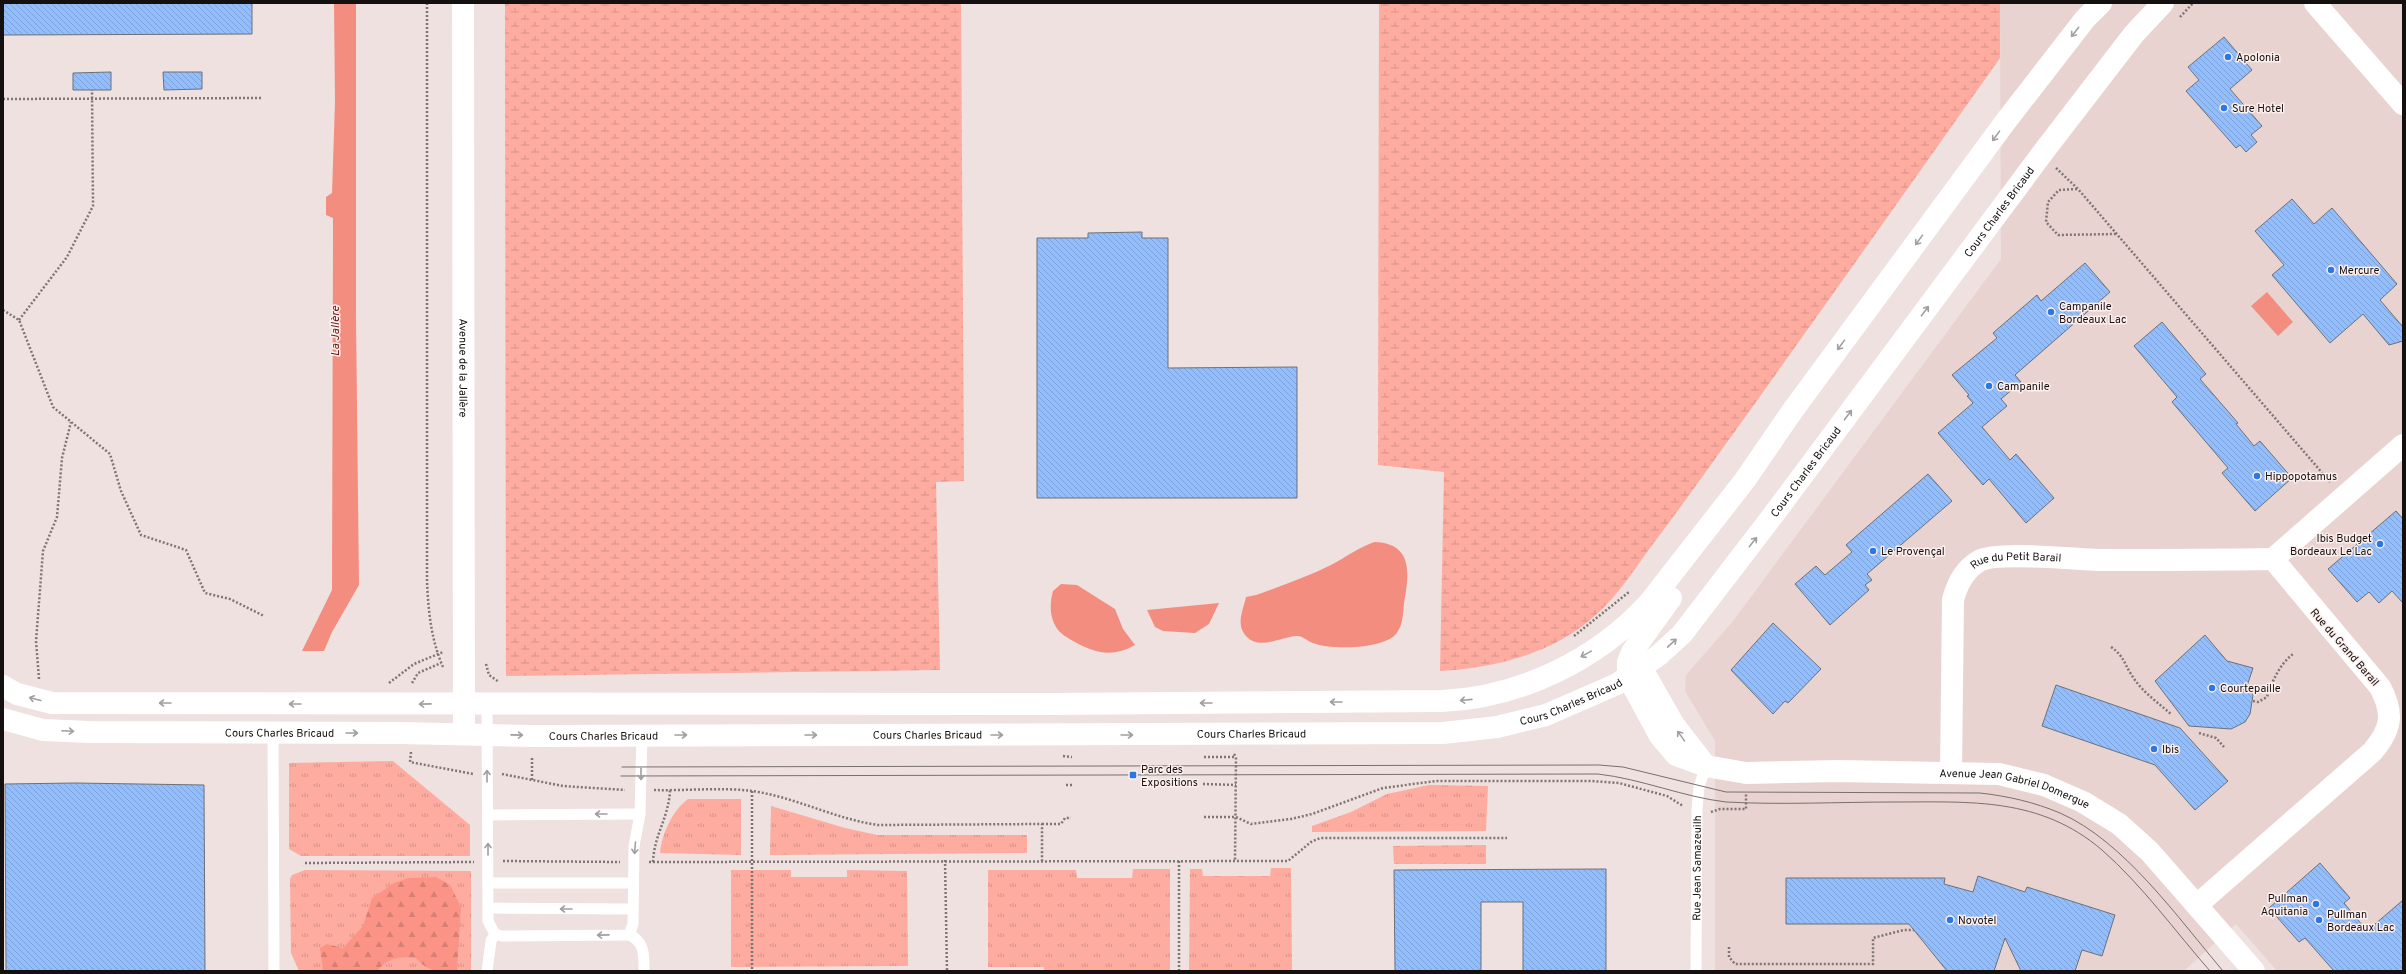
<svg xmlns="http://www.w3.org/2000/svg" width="2406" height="974" viewBox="0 0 2406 974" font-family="Overpass,sans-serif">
	<defs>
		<pattern id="grass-tufts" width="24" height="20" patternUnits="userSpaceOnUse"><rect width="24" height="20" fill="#feaba0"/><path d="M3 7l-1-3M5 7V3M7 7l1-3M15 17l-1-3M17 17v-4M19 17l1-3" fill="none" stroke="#d99289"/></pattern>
		<pattern id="forest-firs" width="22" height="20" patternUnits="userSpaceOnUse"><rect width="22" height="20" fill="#fb9486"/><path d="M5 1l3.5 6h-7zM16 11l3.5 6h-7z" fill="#d67f72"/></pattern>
		<pattern id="wetland-marsh" width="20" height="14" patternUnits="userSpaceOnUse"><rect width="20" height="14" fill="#feaba0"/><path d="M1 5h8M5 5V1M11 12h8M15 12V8" fill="none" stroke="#d99289"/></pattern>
		<pattern id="building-back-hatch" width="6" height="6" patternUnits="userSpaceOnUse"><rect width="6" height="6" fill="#93befd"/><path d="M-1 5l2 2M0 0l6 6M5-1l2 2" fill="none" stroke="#7ea2d8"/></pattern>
	</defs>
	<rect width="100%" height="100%" fill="#eee1df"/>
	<!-- built -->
	<path fill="#e9d3d0" d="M2000 3H2403V971H2277L2236 924 2184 971H1715V741L1685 691 1686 675 1733 621 2001 259Z"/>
	<!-- grass -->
	<path fill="url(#grass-tufts)" d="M393 761 470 825V856H301L289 849V763Z
		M1429 785 1488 786 1486 831 1312 832V826L1351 812 1387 794Z
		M688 799H741V855L660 853C662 834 672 811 688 799Z
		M771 806 845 828 877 835H1027V853L770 855Z
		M1486 845V864H1394L1393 846Z
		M1271 868H1291L1292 971H1189L1190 869H1202L1203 876H1270Z
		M1133 869H1170V971H1044V967H988V870H1076L1077 878H1132Z
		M305 870 471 871V971H299L291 953 290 879 292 875Z
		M731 870H791V877H847V870L907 871 908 966 731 967Z"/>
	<!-- forest -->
	<path fill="url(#forest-firs)" d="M436 877 450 885 461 907 457 970C440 974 427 971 416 958 399 956 388 958 377 971L323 970 320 948 327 944 343 948 363 926 372 898 394 883 409 878Z"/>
	<!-- wetland -->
	<path fill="url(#wetland-marsh)" d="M505 3H961L964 481 936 482 940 670 506 676Z
		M1379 3H2000V58C1913 181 1826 304 1738 427 1708 469 1678 511 1647 552 1632 573 1617 596 1598 613 1555 653 1497 668 1440 671L1444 472 1378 465Z"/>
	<!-- water -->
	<path fill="#f38d7f" d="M334 3H356V317L359 585 332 632 324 651H302L332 590 333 240V218L326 215V197L332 193 335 102Z
		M2267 292 2293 322 2278 336 2251 306Z
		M1374 542C1414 543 1409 575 1404 603 1403 614 1403 629 1393 637 1376 649 1331 650 1313 643 1307 641 1302 635 1296 636 1281 637 1260 650 1247 637 1235 625 1243 611 1246 597L1256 595C1281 586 1307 577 1331 565 1346 557 1358 548 1374 542Z
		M1061 584 1077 585 1115 609 1123 629 1135 645C1114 657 1096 654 1075 642 1068 638 1060 634 1056 627 1049 616 1050 602 1053 591Z
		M1219 603 1209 624 1195 633 1163 631 1155 627 1147 610Z"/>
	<!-- building -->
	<path fill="url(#building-back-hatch)" stroke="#6b7179" d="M3 3H252V34L3 35Z
		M2224 37 2252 70 2230 89 2262 126 2251 135 2257 142 2246 152 2240 145 2236 148 2186 91 2199 80 2188 67Z
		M111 72V90H73V73Z
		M163 72H202V89L164 90Z
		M2292 199 2314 224 2332 208 2397 284 2380 300 2403 327V341L2389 345 2363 314 2330 343 2272 275 2284 265 2255 231Z
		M1142 232V238H1168V368L1297 367V498H1037V238H1088V233Z
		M2085 263 2110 292 2015 375 2021 382 2001 399 2007 406 1982 427 2010 460 2016 454 2054 498 2026 523 1989 479 1983 485 1938 433 1973 403 1967 396 1969 395 1952 375 1997 338 1993 333 2037 295 2041 301Z
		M2162 322 2206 374 2200 379 2238 423 2236 424 2254 446 2260 441 2292 478 2255 511 2222 473 2228 468 2172 402 2177 397 2134 346Z
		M1928 474 1952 501 1867 574 1872 580 1865 585 1869 590 1830 625 1795 584 1816 566 1825 575 1852 552 1846 545Z
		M2396 511 2403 519V603L2392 591 2379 603 2369 592 2357 602 2328 569Z
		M1773 623 1821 669 1788 703 1785 701 1773 714 1731 670Z
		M2205 635 2227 661 2253 668 2247 686 2253 695 2250 714 2245 722 2231 729 2189 726 2155 681Z
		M2056 685 2180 728 2228 781 2195 810 2155 765 2042 726Z
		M75 783 204 785 205 971H6L5 784Z
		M2320 863 2350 898 2344 903 2367 931 2403 900V971H2334L2305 938 2299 942 2269 908Z
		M1606 869V971H1523V902H1481V971H1395L1394 870Z
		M1978 876 2025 892 2027 887 2115 915 2102 956 2082 950 2075 971H2021L2005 938 1994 971H1947L1909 924H1786V878H1945L1944 884 1973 892Z"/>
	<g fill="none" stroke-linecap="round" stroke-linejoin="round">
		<!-- path -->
		<path stroke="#7e7674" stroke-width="2.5" stroke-dasharray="2 2" stroke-linecap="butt" d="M427 3V580C428 609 431 640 443 667
			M2180 17 2193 3
			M3 99 262 98
			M2056 168 2078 189 2330 482
			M2077 189 2059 190 2048 202 2046 222 2058 235 2116 234
			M3 310 19 320 53 407 110 454 121 491 141 535 186 550 205 593 230 599 264 616
			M19 320 67 257 93 206 92 90
			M1574 636 1629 592
			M2111 647C2123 655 2124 663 2131 674 2140 690 2157 702 2171 714
			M486 664 489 675 499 682
			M39 679 36 641 43 551 57 517 62 458 71 422
			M389 683 414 664 443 652
			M412 683 418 673 441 663
			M2253 701 2258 702 2267 697C2272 681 2280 664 2293 654
			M2199 733 2216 738 2224 747
			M411 752 410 762 473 774
			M1234 754 1236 757 1235 861
			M1063 756 1072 757
			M1204 757H1236
			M502 774 563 786 625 790
			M532 780V757
			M1203 784 1236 785
			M1066 785H1072
			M654 790C685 791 722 787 752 791 795 797 835 819 878 825L1042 824V861
			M752 791V971
			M1711 812 1720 809H1746V794
			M1204 817H1236L1251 824 1291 819 1312 814 1383 788 1436 781H1591L1619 783 1667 796 1683 806
			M1042 824H1061L1065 818H1071
			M945 860 947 971
			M503 861 620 862
			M1179 861V971
			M649 862 1288 861 1311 842 1320 838H1507
			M653 862C654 835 669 817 670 790
			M305 863 474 862
			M1729 947V957L1735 964H1873V938L1904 930H1914"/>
		<!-- lane -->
		<g stroke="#fff" stroke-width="11">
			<path d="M487 704 488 921 495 934 502 936 629 935 633 924 634 846 640 814 642 735"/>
			<path d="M273 733 274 971"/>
			<path d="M488 815 640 814"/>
			<path d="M488 883H633"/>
			<path d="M488 908 633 909"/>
			<path d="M629 935C645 941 644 956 644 971"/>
			<path d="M487 971 491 941 495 934"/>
			<path id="s1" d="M1696 971 1697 810 1699 787 1706 766"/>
		</g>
		<!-- street -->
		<g stroke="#fff" stroke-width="22">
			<path id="s2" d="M463 3 464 734"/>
			<path d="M2315 3 2403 104"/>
			<path id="s3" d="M1951 773 1953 600C1957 584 1964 570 1979 561 1997 551 2073 559 2097 560 2156 560 2215 560 2273 559"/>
			<path d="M2197 905 2372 752C2392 729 2394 713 2380 687L2273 559 2403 445"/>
		</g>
		<!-- secondary -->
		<g stroke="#fff" stroke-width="22">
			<path id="s4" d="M1671 598 1632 652 1628 662V677L1660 736 1676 755 1706 766 1746 773 1837 771 1999 774 2044 785 2083 802 2119 824 2150 852 2254 971"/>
			<path d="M1634 655 1674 725 1705 765"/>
			<path d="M3 686 17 694 52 703 1048 704 1442 701C1519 698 1597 660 1649 603L1745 480 1793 410 2006 121 2085 19 2101 3"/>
			<path id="s5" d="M3 719 43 730 89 732 401 733 532 736 1443 733 1497 727 1546 715 1617 684 1659 655 1682 634 1774 514 2044 151 2134 34 2163 3"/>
		</g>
		<!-- tram -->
		<path stroke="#78706f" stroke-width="1" d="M622 767 1599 765 1623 767 1726 792 1980 793C2007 796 2034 802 2060 813 2124 841 2178 918 2223 971
			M621 776 1598 774C1642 779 1683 797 1726 802 1782 805 1839 802 1895 802 1971 802 2040 797 2102 850 2142 885 2175 931 2210 971"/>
	</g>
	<!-- one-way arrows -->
	<defs><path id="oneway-shaft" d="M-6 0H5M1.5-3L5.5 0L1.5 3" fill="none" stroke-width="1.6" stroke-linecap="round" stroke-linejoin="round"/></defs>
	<g stroke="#a19f9f">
		<use href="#oneway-shaft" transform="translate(2075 32) rotate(128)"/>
		<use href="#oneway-shaft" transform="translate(1996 136) rotate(126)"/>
		<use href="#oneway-shaft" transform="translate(1919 240) rotate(126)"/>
		<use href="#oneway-shaft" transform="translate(1925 311) rotate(-53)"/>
		<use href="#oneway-shaft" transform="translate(1841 345) rotate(126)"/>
		<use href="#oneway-shaft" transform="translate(1848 415) rotate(-53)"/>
		<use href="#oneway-shaft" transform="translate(1753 542) rotate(-52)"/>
		<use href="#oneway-shaft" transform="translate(1672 643) rotate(-43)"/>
		<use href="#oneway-shaft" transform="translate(1586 654) rotate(151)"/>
		<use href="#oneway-shaft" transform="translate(35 699) rotate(-165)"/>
		<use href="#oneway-shaft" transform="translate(1466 700) rotate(174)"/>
		<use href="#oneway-shaft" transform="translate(1336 702) rotate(180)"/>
		<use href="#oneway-shaft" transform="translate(165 703) rotate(-180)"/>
		<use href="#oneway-shaft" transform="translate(1206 703) rotate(180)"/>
		<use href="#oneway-shaft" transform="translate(295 704) rotate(-180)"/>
		<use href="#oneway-shaft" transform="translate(425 704) rotate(179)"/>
		<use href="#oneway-shaft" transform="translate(68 731) rotate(3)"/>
		<use href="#oneway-shaft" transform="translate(352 733)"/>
		<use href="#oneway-shaft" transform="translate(517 735) rotate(1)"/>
		<use href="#oneway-shaft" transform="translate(681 735)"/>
		<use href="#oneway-shaft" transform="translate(811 735)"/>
		<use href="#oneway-shaft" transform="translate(997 735)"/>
		<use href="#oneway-shaft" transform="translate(1127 735)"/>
		<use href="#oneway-shaft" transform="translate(1681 736) rotate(-125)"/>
		<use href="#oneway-shaft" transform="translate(641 774) rotate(90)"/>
		<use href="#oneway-shaft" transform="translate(487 776) rotate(-90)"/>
		<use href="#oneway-shaft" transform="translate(601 814) rotate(180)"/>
		<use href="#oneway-shaft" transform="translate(635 848) rotate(95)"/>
		<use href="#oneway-shaft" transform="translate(488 849) rotate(-90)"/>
		<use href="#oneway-shaft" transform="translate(566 909) rotate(-180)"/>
		<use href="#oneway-shaft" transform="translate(603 935) rotate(179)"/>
	</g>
	<!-- markers -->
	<g fill="#2a78e4" stroke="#fcefed" stroke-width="1.5">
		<circle cx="2228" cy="57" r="4"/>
		<circle cx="2224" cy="108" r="4"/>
		<circle cx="2331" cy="270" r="4"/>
		<circle cx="2051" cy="312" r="4"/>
		<circle cx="1989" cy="386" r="4"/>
		<circle cx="2257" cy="476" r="4"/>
		<circle cx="2380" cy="544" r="4"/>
		<circle cx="1873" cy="551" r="4"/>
		<circle cx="2212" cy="688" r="4"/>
		<circle cx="2154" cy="749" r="4"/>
		<rect x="1129" y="771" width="8" height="8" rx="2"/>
		<circle cx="2316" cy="904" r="4"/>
		<circle cx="1950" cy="920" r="4"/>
		<circle cx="2319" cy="920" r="4"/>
	</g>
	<g text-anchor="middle" stroke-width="3" stroke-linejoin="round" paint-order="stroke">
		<!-- poi labels -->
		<g font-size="11" fill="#14100f" stroke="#fcefed" text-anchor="start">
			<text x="2236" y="61">Apolonia</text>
			<text x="2232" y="112">Sure Hotel</text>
			<text x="2339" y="274">Mercure</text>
			<text x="2059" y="310">Campanile<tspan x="2059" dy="13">Bordeaux Lac</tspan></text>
			<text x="1997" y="390">Campanile</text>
			<text x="2265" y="480">Hippopotamus</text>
			<text x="2372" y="542" text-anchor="end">Ibis Budget<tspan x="2372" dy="13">Bordeaux Le Lac</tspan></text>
			<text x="1881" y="555">Le Provençal</text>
			<text x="2220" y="692">Courtepaille</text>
			<text x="2162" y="753">Ibis</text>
			<text x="1141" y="773">Parc des<tspan x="1141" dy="13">Expositions</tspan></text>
			<text x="2308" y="902" text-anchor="end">Pullman<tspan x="2308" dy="13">Aquitania</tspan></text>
			<text x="2327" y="918">Pullman<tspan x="2327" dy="13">Bordeaux Lac</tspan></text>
			<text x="1958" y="924">Novotel</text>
		</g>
		<!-- street labels -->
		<g font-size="11" fill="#14100f" stroke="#fcefed">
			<text dy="4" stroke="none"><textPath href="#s5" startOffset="2234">Cours Charles Bricaud</textPath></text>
			<text dy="4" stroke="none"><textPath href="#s2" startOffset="365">Avenue de la Jallère</textPath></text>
			<text dy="4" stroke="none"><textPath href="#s5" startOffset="1910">Cours Charles Bricaud</textPath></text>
			<text dy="4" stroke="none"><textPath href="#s3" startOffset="258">Rue du Petit Barail</textPath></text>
			<text transform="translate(2345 647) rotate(49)" y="4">Rue du Grand Barail</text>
			<text dy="4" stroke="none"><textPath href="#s5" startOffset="1574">Cours Charles Bricaud</textPath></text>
			<text dy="4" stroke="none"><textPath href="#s5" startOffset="278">Cours Charles Bricaud</textPath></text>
			<text dy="4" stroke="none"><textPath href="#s5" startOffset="1250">Cours Charles Bricaud</textPath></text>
			<text dy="4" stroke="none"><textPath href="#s5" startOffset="602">Cours Charles Bricaud</textPath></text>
			<text dy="4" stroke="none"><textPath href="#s5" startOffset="926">Cours Charles Bricaud</textPath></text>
			<text dy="4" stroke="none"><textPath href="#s4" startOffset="528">Avenue Jean Gabriel Domergue</textPath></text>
			<text dy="4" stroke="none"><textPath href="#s1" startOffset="103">Rue Jean Samazeuilh</textPath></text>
		</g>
		<!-- water labels -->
		<g font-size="12" font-style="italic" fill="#6d120e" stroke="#fcefed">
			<text transform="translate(335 331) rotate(-90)" y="4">La Jallère</text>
		</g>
	</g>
	<!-- border -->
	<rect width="2406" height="974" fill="none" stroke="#14100f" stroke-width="8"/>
</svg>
